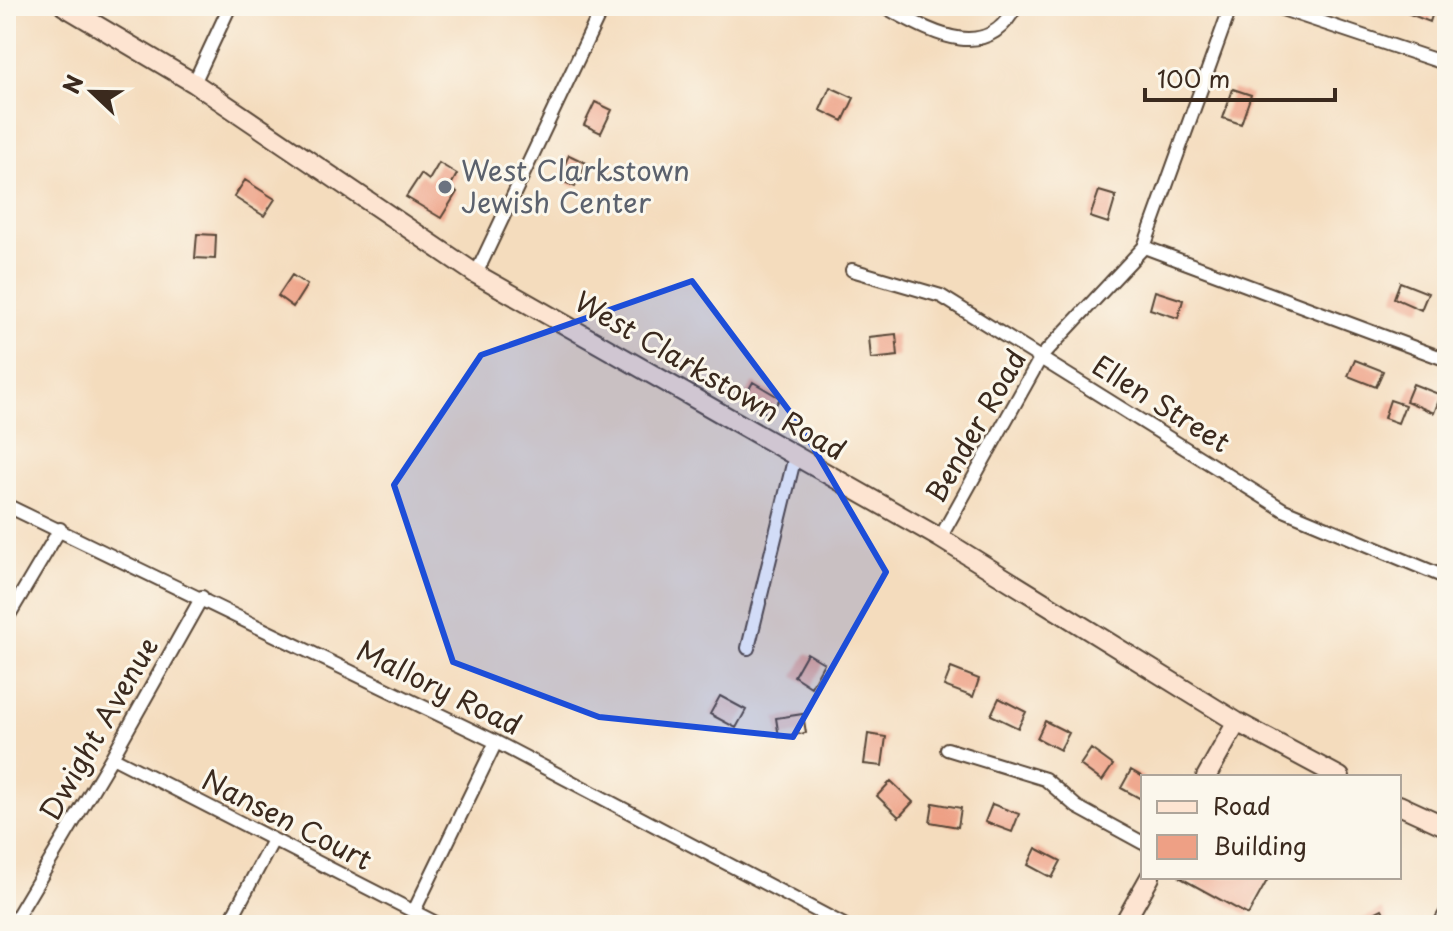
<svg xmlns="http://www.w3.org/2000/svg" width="1453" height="931" viewBox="0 0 1453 931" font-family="'Playpen Sans',sans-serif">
	<rect width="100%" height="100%" fill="#fbf7ec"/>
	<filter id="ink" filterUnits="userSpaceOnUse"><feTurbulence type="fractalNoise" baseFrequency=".0125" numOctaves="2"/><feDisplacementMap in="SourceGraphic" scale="16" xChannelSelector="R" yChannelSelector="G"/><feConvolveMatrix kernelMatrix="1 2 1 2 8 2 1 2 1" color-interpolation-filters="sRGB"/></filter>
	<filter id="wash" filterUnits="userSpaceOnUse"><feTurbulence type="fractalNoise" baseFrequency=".006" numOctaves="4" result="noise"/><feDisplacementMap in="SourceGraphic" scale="32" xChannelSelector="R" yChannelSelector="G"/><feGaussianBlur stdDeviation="1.8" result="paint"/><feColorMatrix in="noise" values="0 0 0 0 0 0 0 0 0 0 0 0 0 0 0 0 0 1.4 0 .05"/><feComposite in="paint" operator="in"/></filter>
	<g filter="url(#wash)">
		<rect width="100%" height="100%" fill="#f4dcbd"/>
		<g id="blocks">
			<!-- building -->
			<path fill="#eea085" d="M1389 6H1435L1430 22Z
				M830 87 854 98 843 121 820 110Z
				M1233 89 1251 95 1241 124 1223 118Z
				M595 102 612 110 601 133 584 125Z
				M569 155 586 163 575 187 558 179Z
				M439 163 457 174 450 187 457 192 441 218 406 197 421 174 429 180Z
				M245 180 275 199 264 216 234 197Z
				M1099 191 1116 196 1108 223 1090 217Z
				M197 234 216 235 215 259 195 258Z
				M292 275 307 285 293 307 278 296Z
				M1400 282 1428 293 1421 310 1394 298Z
				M1155 291 1183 300 1178 318 1150 309Z
				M896 334 898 356 871 359 869 337Z
				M1355 360 1383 371 1376 387 1348 376Z
				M753 382 780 398 770 415 743 400Z
				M1413 384 1441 395 1434 413 1406 401Z
				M1390 400 1405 405 1398 423 1384 418Z
				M807 653 824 663 811 687 794 676Z
				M951 668 979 679 973 697 944 686Z
				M720 696 746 710 736 728 710 714Z
				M999 698 1026 712 1018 728 991 715Z
				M803 714 806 733 779 737 776 718Z
				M1045 721 1069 733 1060 750 1037 738Z
				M868 734 886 737 882 766 864 764Z
				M1091 749 1113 765 1102 781 1080 765Z
				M1131 770 1143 777V800L1121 788Z
				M891 781 913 802 899 817 877 796Z
				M933 803 961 808 958 827 930 822Z
				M992 804 1019 814 1012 832 985 822Z
				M1036 848 1061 861 1052 878 1028 865Z
				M1179 877H1269L1248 915Z
				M1382 909 1390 925H1350Z"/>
		</g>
	</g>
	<g filter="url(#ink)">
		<use href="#blocks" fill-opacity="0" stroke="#574536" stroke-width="2"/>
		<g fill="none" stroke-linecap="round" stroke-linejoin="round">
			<!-- street casing -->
			<g stroke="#574536" stroke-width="16">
				<path id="street" d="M883 6C927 29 985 67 1016 6
					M1273 6 1447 64
					M194 83 230 6
					M1144 247 1447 360
					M852 270 941 296 1284 510 1447 578
					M476 274 603 6
					M6 505 496 742 844 925
					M940 538 1041 357 1144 247 1231 6
					M6 620 60 529
					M748 648 795 456
					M947 749 1045 779 1077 807 1143 843
					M112 757 440 925
					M414 911 496 742
					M12 925 112 757 202 597
					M228 925 273 840
					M1439 925 1447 911"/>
			</g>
			<!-- secondary casing -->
			<g stroke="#574536" stroke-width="22">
				<path id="secondary" d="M64 6 194 83 476 274 940 538 1237 722 1340 777
					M1206 777 1237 722
					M1399 805 1447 827
					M1123 925 1150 877"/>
			</g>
			<!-- street -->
			<use href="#street" stroke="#fff" stroke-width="12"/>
			<!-- secondary -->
			<use href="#secondary" stroke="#fde4d1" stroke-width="18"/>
		</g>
	</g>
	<!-- marked area -->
	<path fill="#1d4ed8" fill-opacity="0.2" stroke="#1d4ed8" stroke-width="6" stroke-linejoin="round" d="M692 281 802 428 886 572 793 737 599 717 453 662 394 485 481 355Z"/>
	<!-- markers -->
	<circle fill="#6b7280" stroke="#fbf7ec" stroke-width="3" cx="445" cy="187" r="8"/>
	<g text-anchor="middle" stroke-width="6" stroke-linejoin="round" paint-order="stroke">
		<!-- worship labels -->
		<g font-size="28" fill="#5b616d" stroke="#fbf7ec" text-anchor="start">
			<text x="461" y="181">West Clarkstown<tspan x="461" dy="32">Jewish Center</tspan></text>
		</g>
		<!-- street labels -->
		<g font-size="28" fill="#3b2a1e" stroke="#fbf7ec">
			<text transform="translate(710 376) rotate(30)" y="10">West Clarkstown Road</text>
			<text transform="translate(1161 404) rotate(32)" y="10">Ellen Street</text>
			<text transform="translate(976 426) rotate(-60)" y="10">Bender Road</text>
			<text transform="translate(439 688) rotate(26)" y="10">Mallory Road</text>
			<text transform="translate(99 729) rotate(-60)" y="10">Dwight Avenue</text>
			<text transform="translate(287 820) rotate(27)" y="10">Nansen Court</text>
		</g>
	</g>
	<!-- margin -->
	<rect width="1453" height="931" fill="none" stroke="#fbf7ec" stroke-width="32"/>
	<!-- legend -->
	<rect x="1141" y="775" width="260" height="104" fill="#fbf7ec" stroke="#aea59a" stroke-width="2"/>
	<rect x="1157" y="801" width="40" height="12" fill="#fde4d1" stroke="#aea59a" stroke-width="2"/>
	<text x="1213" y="815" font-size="24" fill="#3b2a1e">Road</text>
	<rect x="1157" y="835" width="40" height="24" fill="#eea085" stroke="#aea59a" stroke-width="2"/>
	<text x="1213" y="855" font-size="24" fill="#3b2a1e">Building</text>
	<!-- north arrow -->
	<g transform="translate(92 92) rotate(292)" stroke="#fbf7ec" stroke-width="6" paint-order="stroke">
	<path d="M0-6L14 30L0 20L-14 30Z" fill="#3b2a1e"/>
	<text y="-12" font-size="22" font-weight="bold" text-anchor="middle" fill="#3b2a1e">N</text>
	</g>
	<!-- scale -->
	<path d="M1145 88v12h190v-12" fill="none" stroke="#3b2a1e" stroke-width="4"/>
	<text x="1157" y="88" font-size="24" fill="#3b2a1e" stroke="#fbf7ec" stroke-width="6" paint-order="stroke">100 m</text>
</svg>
